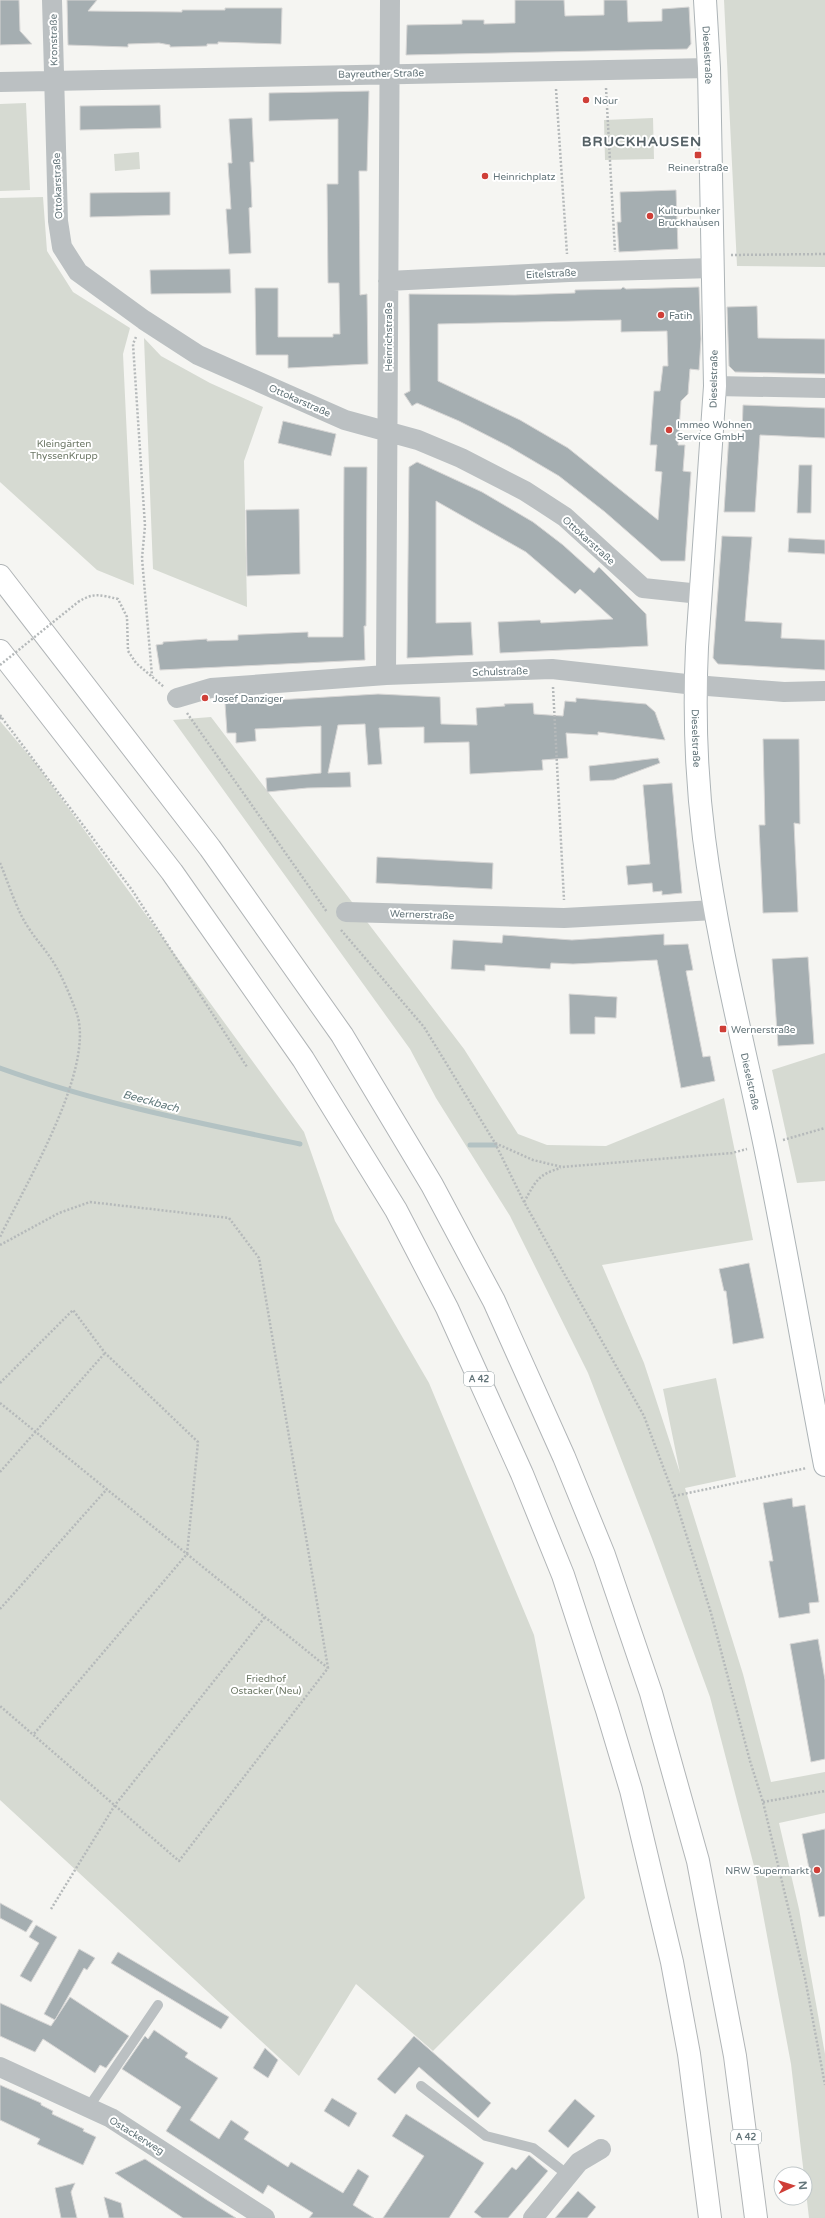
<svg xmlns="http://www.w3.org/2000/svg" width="825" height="2218" viewBox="0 0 825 2218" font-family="'Varela Round',sans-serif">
	<rect width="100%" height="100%" fill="#f5f5f2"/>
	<!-- green -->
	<path fill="#d6dad2" d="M724 0H825V267L737 266Z
		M26 103 30 190 0 191V104Z
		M653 118 654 159 605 160 604 120Z
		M139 152 140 169 115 171 114 154Z
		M43 197 47 251 73 292 130 328 123 354 134 585 97 570 0 482V198Z
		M144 338 161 356 210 383 263 407 244 461 247 607 153 569Z
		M211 717 464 1049 518 1134 547 1145 606 1146 724 1098 753 1240 602 1265 644 1363 680 1473 663 1389 716 1378 736 1477 685 1488 743 1674 771 1782 825 1772V1813L779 1823 799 1909 825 2054V2218H809L791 2064 754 1866 710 1697 652 1539 588 1373 510 1216 436 1098 410 1049 173 720Z
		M0 721 37 765 304 1132 335 1221 429 1383 534 1635 585 1898 433 2051 356 1984 299 2076 0 1800Z
		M825 1053V1181L797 1183 772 1070Z"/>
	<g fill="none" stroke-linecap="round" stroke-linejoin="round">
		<!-- stream -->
		<path stroke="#b3c2c3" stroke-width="5" d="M0 1068C97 1103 199 1123 300 1144
			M470 1145H495"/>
	</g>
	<!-- building -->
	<path fill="#a5aeb1" stroke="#d7d6d5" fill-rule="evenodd" d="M0 0H19L20 31 32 44 0 45Z
		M67 0H97L88 11 182 12V10H225V8H282L281 44 218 42V44H207V46L170 47V45L159 43 128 44V47L68 45Z
		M515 0H564L565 16 604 15V0H627L628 22 662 21V9L689 7 691 44 687 49 406 55 407 25 462 24V20H484V24L515 23Z
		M369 91 367 171H359L360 295 367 294 368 364 288 368V355H256L255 288H278V337H333V334H340L339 283H328L327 184H338V119L269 121V93Z
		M160 105 161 128 80 130V106Z
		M252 118 254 162H250L252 207 249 208 251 253 229 254 226 209H231L228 163H232L229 119Z
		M676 190 678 249 619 252 617 222H621L620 192Z
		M170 192V215L90 217V193Z
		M230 269 231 293 151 294 150 270Z
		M623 287 626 289 699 287 701 339 699 370 690 369 688 394 681 401 678 445H685L683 471 691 472 685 561H661L605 512 559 476 508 446 459 421 417 403 412 406 404 394 410 391 409 294 515 295 575 293V290L621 289ZM621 320V332L667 331 668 366H663L660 391H654L650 445H657L655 471 662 472 658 520 568 448 520 420 438 381V324Z
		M757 306 758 338 825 339V374L735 372 729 366 727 307Z
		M743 405 825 408V438L760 435 755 512H724L729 434 742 435Z
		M283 421 336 434 331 456 278 443Z
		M417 462 482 492 533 522 563 545 594 573 599 567 646 614 648 646 500 653 498 622 540 620 541 623 613 619 580 589 575 594 526 552 436 501V623L471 622 473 655 407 658 409 467Z
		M799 465H812L811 513H797Z
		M344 467H367L366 626H364L365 660 160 670 156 645 163 644V642L207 639V641L238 640V635L308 632V637H343Z
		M299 509 300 574 247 576 246 510Z
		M722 536 752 537 745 621 782 623 781 638 825 640V670L718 664 713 658Z
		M789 538 825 540V554L788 552Z
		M378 694 440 697 441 724 477 725 476 708 505 706 504 704 533 703 534 714 563 716 565 701 576 702V698L646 704 655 712 665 740 598 732V735L566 733 568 758 542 760 543 770 470 774 469 742 424 743V727L379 728 382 764 368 765 365 724 338 725 328 773 350 772 351 787 307 788 267 792 266 778 321 773V726L255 729 256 741 236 743V733H227L225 703Z
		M763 739H799L800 824 794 823 798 912 763 913 759 825H765Z
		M658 758 660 763 614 780 590 781 589 766Z
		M672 783 682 893 662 895V891L653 892 652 883 628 885 626 866 650 864 643 785Z
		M377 857 493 863 492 889 376 883Z
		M664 934V945L688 944 693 970 686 971 703 1057 710 1056 715 1081 681 1088 657 960 573 964 551 963 550 969 485 965V971L451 969 453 940 502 943 503 935 572 940Z
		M808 957 814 1044 778 1046 772 959Z
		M569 994 617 997 616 1018 595 1017V1034H570Z
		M749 1263 764 1338 733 1344 726 1291H724L719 1269Z
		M792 1498 793 1507 805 1505 819 1602 809 1603 810 1613 779 1618 769 1561H773L763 1503Z
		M818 1639 825 1680V1759L811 1762 790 1644Z
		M825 1829V1916L819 1917 802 1834Z
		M0 1903 33 1921 26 1932 0 1918Z
		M36 1925 57 1937 31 1982 20 1976 39 1943 29 1937Z
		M79 1949 95 1958 87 1970 84 1968 55 2020 44 2014Z
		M118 1952 229 2017 221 2029 111 1963Z
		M70 1997 129 2036 106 2068 100 2065 95 2073 43 2039 35 2052 0 2036V2003L51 2026Z
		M154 2030 188 2053 185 2057 218 2078 190 2120 219 2139 231 2120 249 2132 244 2139 288 2167 291 2162 343 2193 358 2169 369 2176 353 2205 374 2218H309L313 2213 268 2185 263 2194 166 2131 181 2107 122 2069 145 2036 148 2039Z
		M414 2036 491 2103 478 2118 419 2067 395 2094 377 2079Z
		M265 2048 278 2060 268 2078 253 2068Z
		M0 2085 41 2103V2105L53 2111 52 2114 84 2129 83 2131 96 2137 83 2165 37 2144 40 2139 0 2120Z
		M332 2098 357 2113 349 2127 324 2111Z
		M575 2099 595 2116 568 2148 548 2131Z
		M406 2114 484 2163 449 2218H383L424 2156 392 2136Z
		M529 2155 548 2171 508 2218H482L474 2212 512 2167 516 2170Z
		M145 2159 207 2200 236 2218H183L115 2173Z
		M75 2183 71 2192 77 2218H61L55 2188Z
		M578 2191 596 2207 587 2218H555Z
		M104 2197 121 2203 124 2218H109Z"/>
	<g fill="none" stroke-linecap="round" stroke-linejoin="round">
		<!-- secondary casing -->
		<g stroke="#adb4b7" stroke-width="24">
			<g id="secondary">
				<path id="s1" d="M705 0 709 68 715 386 697 647C694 711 696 775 704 838 717 939 742 1038 763 1137 786 1246 804 1356 825 1465"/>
			</g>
		</g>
		<!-- highway casing -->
		<g stroke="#b1b5b7" stroke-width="24">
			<path id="highway" d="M0 576 210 848 342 1035 432 1185 494 1301 564 1457 604 1555 651 1693 698 1861 735 2056 756 2218
				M0 651 172 872 303 1059 396 1210 447 1308 522 1474 563 1575 607 1710 631 1790 672 1962 689 2054 710 2218"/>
		</g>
		<!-- path -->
		<path stroke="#b5b9ba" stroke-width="2.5" stroke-dasharray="2 2" stroke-linecap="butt" d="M606 88 615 252
			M556 89 567 254
			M731 255 825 254
			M136 337 133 344 145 526 142 558 152 676
			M78 602C94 592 100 595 118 599L127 617 128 651 136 663 164 687
			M553 687 564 900
			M187 713 327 912
			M0 715 2 718H0
			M2 718 132 890 247 1067
			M0 863C9 884 16 909 28 927 35 938 43 947 50 957 61 973 70 995 77 1014 95 1070 25 1185 0 1237
			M341 930 424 1027 495 1143 533 1160 562 1167 732 1153 747 1149
			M783 1140 825 1128
			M495 1143 524 1202 644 1416 674 1496 711 1613 750 1761 763 1802 805 1978 825 2085
			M524 1202C536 1181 538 1174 561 1168
			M0 1245 59 1213 90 1202 229 1218 259 1258 328 1668 179 1861 0 1706
			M0 1383 73 1310 105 1353 198 1442 187 1554 33 1735
			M0 1403 328 1668
			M0 1472 104 1354
			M674 1496 807 1468
			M0 1609 107 1489
			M763 1802 825 1791
			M51 1909 115 1805 265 1617"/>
		<!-- lane -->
		<path stroke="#bbc0c2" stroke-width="10" d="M421 2086 486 2136 533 2148 568 2175
			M88 2108 158 2005"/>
		<!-- street -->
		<path stroke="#bbc0c2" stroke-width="20" d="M52 0 58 221 62 247 78 272 144 320 198 355 345 420 418 440 461 458 525 491 565 517 643 588 700 594
			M0 82 709 68
			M388 281 569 272 713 268
			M715 386 825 388
			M386 675 390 0
			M177 698 211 688 386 675 552 669 695 685 784 692 825 691
			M346 912 564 918 715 910
			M0 2067 111 2118 265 2218
			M533 2218 579 2162 601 2149"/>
		<!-- secondary -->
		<use href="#secondary" stroke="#fff" stroke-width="22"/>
		<!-- highway -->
		<use href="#highway" stroke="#fff" stroke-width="22"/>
		<!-- path-bridge -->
		<path stroke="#b5b9ba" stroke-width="2.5" stroke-dasharray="2 2" stroke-linecap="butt" d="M0 665 78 602"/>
	</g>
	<!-- markers -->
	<g fill="#cf3f38" stroke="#fff" stroke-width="1.5">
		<circle cx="586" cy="100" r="4"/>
		<rect x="694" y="151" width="8" height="8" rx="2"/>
		<circle cx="485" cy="176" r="4"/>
		<circle cx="650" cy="216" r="4"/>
		<circle cx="661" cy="315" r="4"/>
		<circle cx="669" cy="430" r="4"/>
		<circle cx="205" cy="698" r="4"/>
		<rect x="719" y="1025" width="8" height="8" rx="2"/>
		<circle cx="817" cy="1870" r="4"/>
	</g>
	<g text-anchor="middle" stroke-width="4" stroke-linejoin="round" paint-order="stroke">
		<!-- shield labels -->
		<g fill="#fff" stroke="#929ea2" stroke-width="1">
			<rect x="464" y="1372" width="30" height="14" rx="3"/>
			<rect x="731" y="2130" width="30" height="14" rx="3"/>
		</g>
		<g font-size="9" font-weight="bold" fill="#64757a">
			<text x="479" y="1382">A 42</text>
			<text x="746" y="2140">A 42</text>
		</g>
		<!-- street labels -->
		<g font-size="10" fill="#64757a" stroke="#fff">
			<text transform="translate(53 40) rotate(-91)" y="4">Kronstraße</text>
			<text dy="4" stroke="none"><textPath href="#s1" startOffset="55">Dieselstraße</textPath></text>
			<text transform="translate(381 73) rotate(-1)" y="4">Bayreuther Straße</text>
			<text transform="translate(57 186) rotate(-92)" y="4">Ottokarstraße</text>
			<text transform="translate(551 273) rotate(-3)" y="4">Eitelstraße</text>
			<text transform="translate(388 337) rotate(-90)" y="4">Heinrichstraße</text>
			<text transform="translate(713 379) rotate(-89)" y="4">Dieselstraße</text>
			<text transform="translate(300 400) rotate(24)" y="4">Ottokarstraße</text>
			<text transform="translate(589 540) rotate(42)" y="4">Ottokarstraße</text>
			<text transform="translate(500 671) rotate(-2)" y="4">Schulstraße</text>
			<text dy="4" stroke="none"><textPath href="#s1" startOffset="739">Dieselstraße</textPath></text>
			<text transform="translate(422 914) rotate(2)" y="4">Wernerstraße</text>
			<text dy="4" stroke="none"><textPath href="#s1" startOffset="1087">Dieselstraße</textPath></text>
			<text transform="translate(137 2135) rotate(32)" y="4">Ostackerweg</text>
		</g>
		<!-- poi labels -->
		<g font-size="10" fill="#64757a" stroke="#fff" text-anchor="start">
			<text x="594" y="104">Nour</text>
			<text x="698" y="171" text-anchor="middle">Reinerstraße</text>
			<text x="493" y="180">Heinrichplatz</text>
			<text x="658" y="214">Kulturbunker<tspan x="658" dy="12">Bruckhausen</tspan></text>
			<text x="669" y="319">Fatih</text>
			<text x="677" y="428">Immeo Wohnen<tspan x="677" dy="12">Service GmbH</tspan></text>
			<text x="213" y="702">Josef Danziger</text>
			<text x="731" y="1033">Wernerstraße</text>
			<text x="809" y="1874" text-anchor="end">NRW Supermarkt</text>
		</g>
		<!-- park labels -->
		<g font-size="10" fill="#6d7866" stroke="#fff">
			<text x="64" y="447">Kleingärten<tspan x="64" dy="12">ThyssenKrupp</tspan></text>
			<text x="266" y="1682">Friedhof<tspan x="266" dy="12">Ostacker (Neu)</tspan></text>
		</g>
		<!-- water labels -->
		<g font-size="11" font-style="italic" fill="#637b7d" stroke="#fff">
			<text transform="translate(151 1101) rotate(15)" y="4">Beeckbach</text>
		</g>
		<!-- district labels -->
		<g font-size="14" font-weight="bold" letter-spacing="1" fill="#556166" stroke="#fff">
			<text x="642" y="146">BRUCKHAUSEN</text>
		</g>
	</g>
	<!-- north arrow -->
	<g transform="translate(793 2186) rotate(86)"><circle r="19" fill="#ffffff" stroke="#c1c8ca"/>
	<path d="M0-3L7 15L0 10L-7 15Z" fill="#cf3f38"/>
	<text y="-6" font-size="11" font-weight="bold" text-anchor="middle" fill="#64757a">N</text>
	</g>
</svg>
